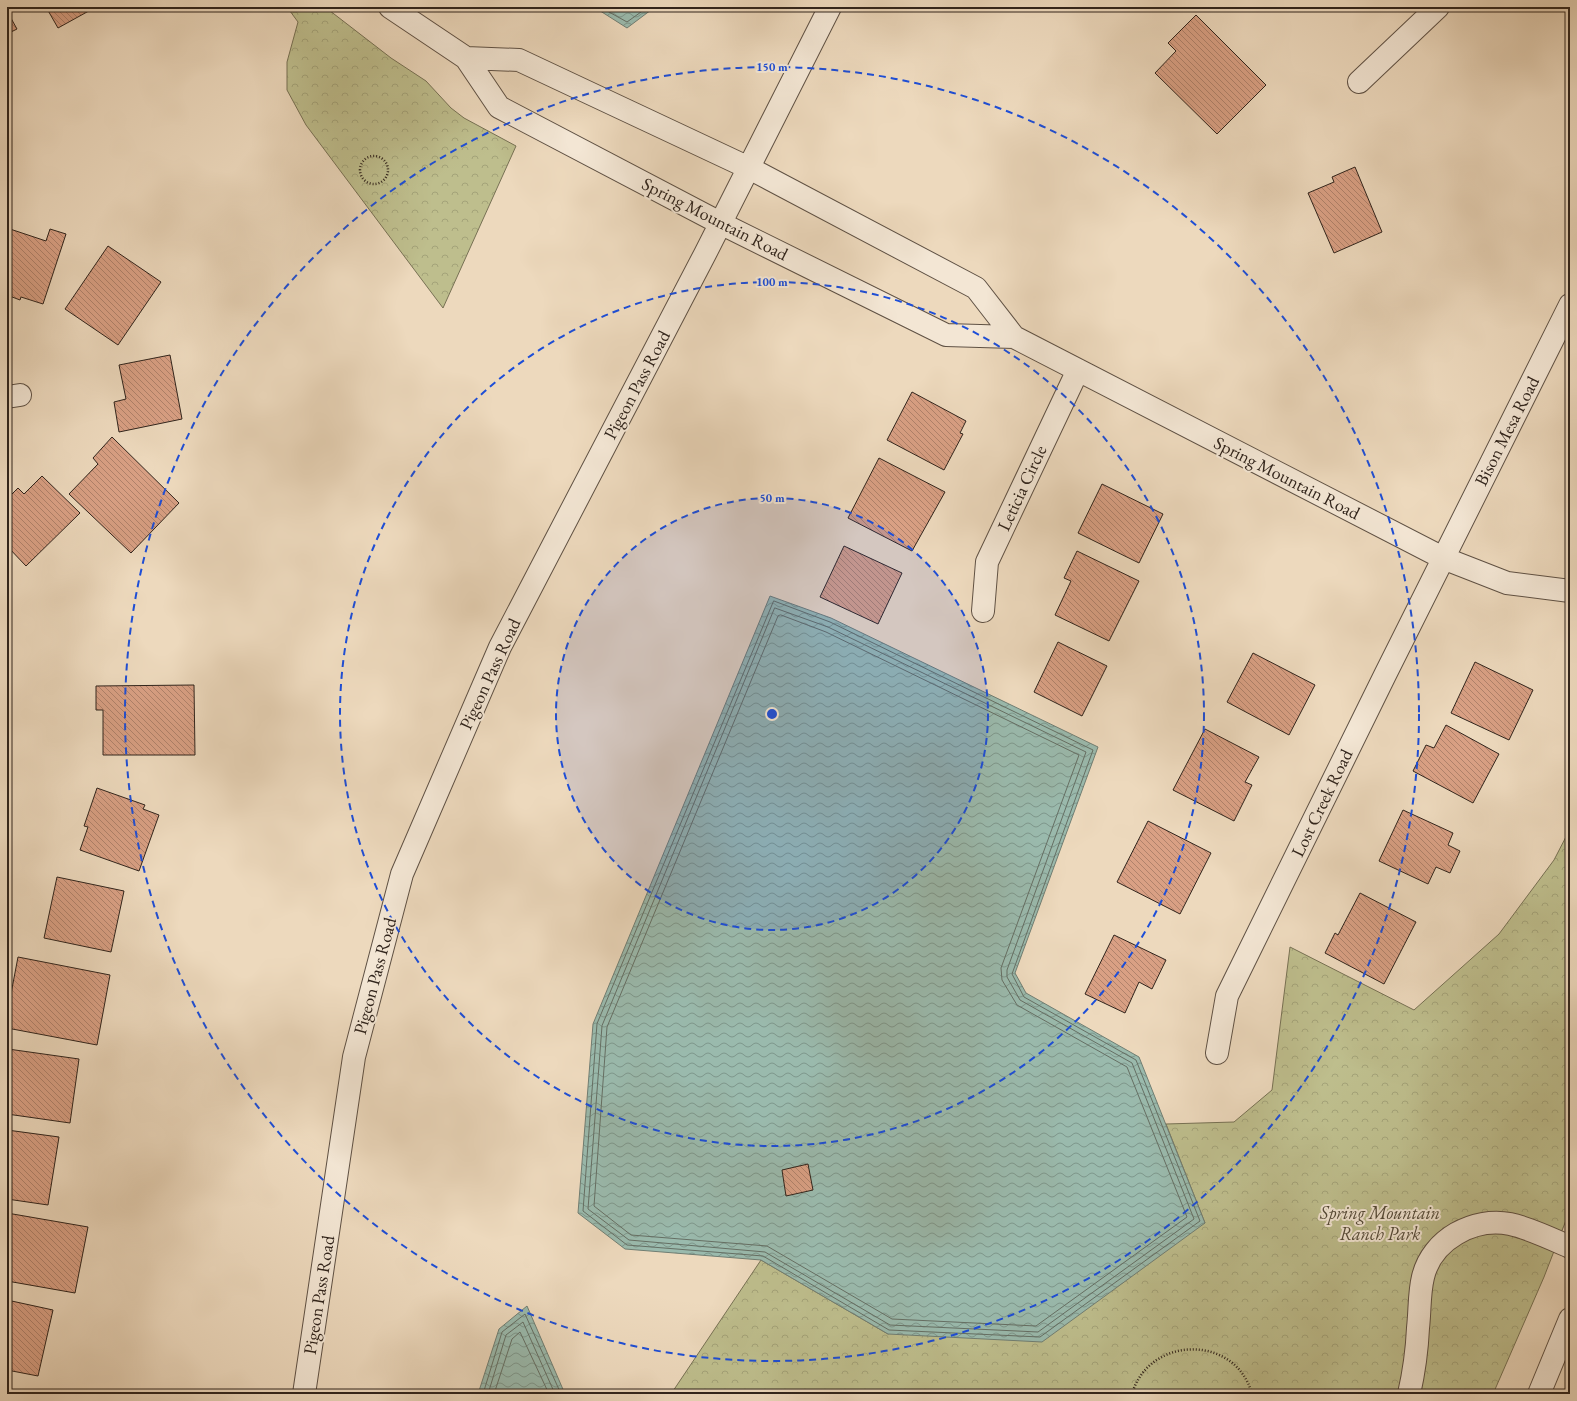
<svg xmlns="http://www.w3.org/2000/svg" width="1577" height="1401" viewBox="0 0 1577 1401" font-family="'EB Garamond',serif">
	<defs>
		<pattern id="park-crowns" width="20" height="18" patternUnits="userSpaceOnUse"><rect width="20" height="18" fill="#bebe8d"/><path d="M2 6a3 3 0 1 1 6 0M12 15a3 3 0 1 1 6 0" fill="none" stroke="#a4a379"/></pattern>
		<pattern id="water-waves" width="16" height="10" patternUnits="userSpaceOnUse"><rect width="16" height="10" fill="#9abaad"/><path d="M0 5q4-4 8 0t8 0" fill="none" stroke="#7e978c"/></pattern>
		<pattern id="building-back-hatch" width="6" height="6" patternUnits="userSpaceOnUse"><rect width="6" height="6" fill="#d9a084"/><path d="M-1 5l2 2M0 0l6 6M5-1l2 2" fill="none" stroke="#b0826b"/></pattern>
	</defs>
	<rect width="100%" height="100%" fill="#edd9bd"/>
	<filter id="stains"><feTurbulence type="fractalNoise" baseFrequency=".005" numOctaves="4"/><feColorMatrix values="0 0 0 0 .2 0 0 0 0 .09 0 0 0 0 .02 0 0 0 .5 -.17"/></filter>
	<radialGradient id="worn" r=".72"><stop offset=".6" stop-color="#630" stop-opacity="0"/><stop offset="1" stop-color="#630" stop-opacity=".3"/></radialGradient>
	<!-- park -->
	<path fill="url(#park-crowns)" stroke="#777154" d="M287 7H325L391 58 426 81 451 108 464 118 516 146 443 308 306 125 287 90V62L298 22Z
		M1570 829V1210L1544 1277 1493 1394H671L761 1260 888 1334 1205 1223 1166 1124 1234 1122 1272 1090 1290 947 1414 1010 1499 934 1554 860Z"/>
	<!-- water -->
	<path fill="url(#water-waves)" stroke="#707e73" d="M594 7H655L627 28Z
		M770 596 831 618 1098 747 1015 973 1026 993 1139 1057 1205 1223 1042 1342 888 1334 761 1260 625 1249 578 1213 593 1024Z
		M527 1306 565 1394H478L499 1329Z"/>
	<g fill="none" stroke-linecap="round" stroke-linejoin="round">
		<!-- shore -->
		<path stroke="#656f64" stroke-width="1" d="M600 7 627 22 648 7
			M774 601 830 622 1093 750 1012 974 1024 997 1136 1060 1200 1221 1040 1337 889 1330 763 1256 627 1245 583 1211 597 1024Z
			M775 608 828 627 1086 752 1007 970V977L1020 1000 1132 1063 1194 1219 1038 1332 890 1325 765 1252 629 1240 588 1209 602 1026Z
			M781 615 826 632 1079 755 1001 968 1002 980 1017 1005 1127 1067 1187 1217 1036 1326 892 1319 767 1246 631 1235 594 1206 607 1027 778 616Z
			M483 1394 502 1332 525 1314 561 1394
			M488 1394 506 1335 523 1322 555 1394
			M494 1394 512 1339 520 1332 549 1394"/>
	</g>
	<!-- building -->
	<path fill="url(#building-back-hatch)" stroke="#30241c" d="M46 7H96L58 28Z
		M7 11 17 29 7 34Z
		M1196 15 1266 85 1217 134 1155 73 1176 51 1168 43Z
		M1355 167 1382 232 1334 253 1308 193 1334 182 1332 177Z
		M7 228 46 241 50 229 66 234 43 304 21 297 20 300 7 295Z
		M108 246 161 282 118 345 65 309Z
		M170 355 182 419 119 432 114 402 126 399 119 365Z
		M912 392 966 421 960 433 963 434 944 470 887 440Z
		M112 437 179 503 131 553 69 494 98 464 93 458Z
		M879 458 945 492 912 551 848 518Z
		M42 476 80 513 26 566 7 546V499L18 488 24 494Z
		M1570 483V492L1566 490Z
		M1102 484 1163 514 1139 563 1078 533Z
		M844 546 902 573 878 624 820 597Z
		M1077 551 1139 581 1109 641 1055 615 1071 581 1064 578Z
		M1058 642 1107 666 1082 716 1034 692Z
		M1253 653 1315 685 1289 735 1227 702Z
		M1475 662 1533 690 1509 740 1451 713Z
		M194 685 195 755H103V710H96V686Z
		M1446 725 1499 754 1473 803 1413 771 1426 745 1434 748Z
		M1205 729 1259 757 1245 782 1252 785 1234 821 1173 790Z
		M97 788 145 805 143 809 159 815 139 871 80 850 88 827 84 826Z
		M1403 810 1453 833 1448 845 1460 851 1450 873 1436 867 1428 884 1379 861Z
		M1148 821 1211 853 1180 914 1117 882Z
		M57 877 124 891 111 952 44 938Z
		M1360 893 1416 922 1384 984 1325 953 1335 933 1338 935Z
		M1114 935 1166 960 1152 989 1139 982 1125 1013 1085 994Z
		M18 957 110 975 97 1045 7 1028V998L10 999Z
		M8 1049 79 1059 70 1123 7 1114Z
		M7 1130 59 1137 48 1205 7 1199Z
		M808 1164 813 1190 786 1196 782 1170Z
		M7 1213 88 1227 75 1293 7 1281Z
		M7 1300 53 1310 38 1376 7 1370Z
		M7 1388 28 1394H7Z"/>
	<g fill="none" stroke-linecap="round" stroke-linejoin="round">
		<!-- minor casing -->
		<g stroke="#5f5144" stroke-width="24">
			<path id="minor" d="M390 7 466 58 499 107 720 223 946 335 1014 337
				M466 58 519 60 749 168 976 288 1014 337 1443 558 1507 583 1570 591
				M1359 82 1438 7
				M7 397 20 395
				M983 611 987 562 1078 370
				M1217 1053 1227 996 1385 675 1570 305
				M304 1394 354 1057 402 874 500 647 705 254 830 7
				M1409 1394C1414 1372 1417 1350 1418 1328 1420 1311 1419 1293 1423 1277 1432 1239 1474 1217 1510 1224 1529 1228 1552 1239 1570 1247
				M1539 1394 1570 1319"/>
		</g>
		<!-- path -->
		<path stroke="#30241c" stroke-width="2.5" stroke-dasharray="1 2" stroke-linecap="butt" d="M360 170a14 14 0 1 1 28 0a14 14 0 1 1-28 0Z
			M1132 1394C1149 1335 1236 1334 1252 1394"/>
		<!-- minor -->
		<use href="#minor" stroke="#f3e6d4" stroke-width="22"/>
	</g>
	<!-- distance rings -->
	<circle cx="772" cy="714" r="216" fill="#1d4ed8" fill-opacity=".12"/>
	<g fill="none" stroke="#1d4ed8" stroke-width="2" stroke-dasharray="7 5">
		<circle cx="772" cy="714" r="216"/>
		<circle cx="772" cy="714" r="432"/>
		<circle cx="772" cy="714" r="647"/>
	</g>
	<g text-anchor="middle" stroke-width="4" stroke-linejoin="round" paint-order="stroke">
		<!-- street labels -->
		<g font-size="18" fill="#30241c" stroke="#f3e6d4">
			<text transform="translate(715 219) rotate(27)" y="6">Spring Mountain Road</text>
			<text transform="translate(637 385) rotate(-62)" y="6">Pigeon Pass Road</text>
			<text transform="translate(1507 431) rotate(-63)" y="6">Bison Mesa Road</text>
			<text transform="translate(1287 478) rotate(27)" y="6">Spring Mountain Road</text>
			<text transform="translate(1022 488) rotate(-65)" y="6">Leticia Circle</text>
			<text transform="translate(490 674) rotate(-65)" y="6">Pigeon Pass Road</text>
			<text transform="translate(1322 803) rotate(-64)" y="6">Lost Creek Road</text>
			<text transform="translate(375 976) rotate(-75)" y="6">Pigeon Pass Road</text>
			<text transform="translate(319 1295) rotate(-81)" y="6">Pigeon Pass Road</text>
		</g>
		<!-- park labels -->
		<g font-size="18" font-style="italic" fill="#544a38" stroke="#f3e6d4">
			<text x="1380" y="1219">Spring Mountain<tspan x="1380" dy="21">Ranch Park</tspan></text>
		</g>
	</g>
	<circle cx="772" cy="714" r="6" fill="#1d4ed8" stroke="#f3e6d4" stroke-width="2"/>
	<g font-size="12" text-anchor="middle" font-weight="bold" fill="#1d4ed8" stroke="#f3e6d4" stroke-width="4" stroke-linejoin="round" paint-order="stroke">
		<text x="772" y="71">150 m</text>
		<text x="772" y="286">100 m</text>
		<text x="772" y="502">50 m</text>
	</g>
	<!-- margin -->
	<rect width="1577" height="1401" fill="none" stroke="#edd9bd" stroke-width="24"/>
	<rect x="8" y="8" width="1561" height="1385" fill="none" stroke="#30241c" stroke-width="2"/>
	<rect x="12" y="12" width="1553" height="1377" fill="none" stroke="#30241c"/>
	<rect width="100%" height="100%" filter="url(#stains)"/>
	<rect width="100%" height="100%" fill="url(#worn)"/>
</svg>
